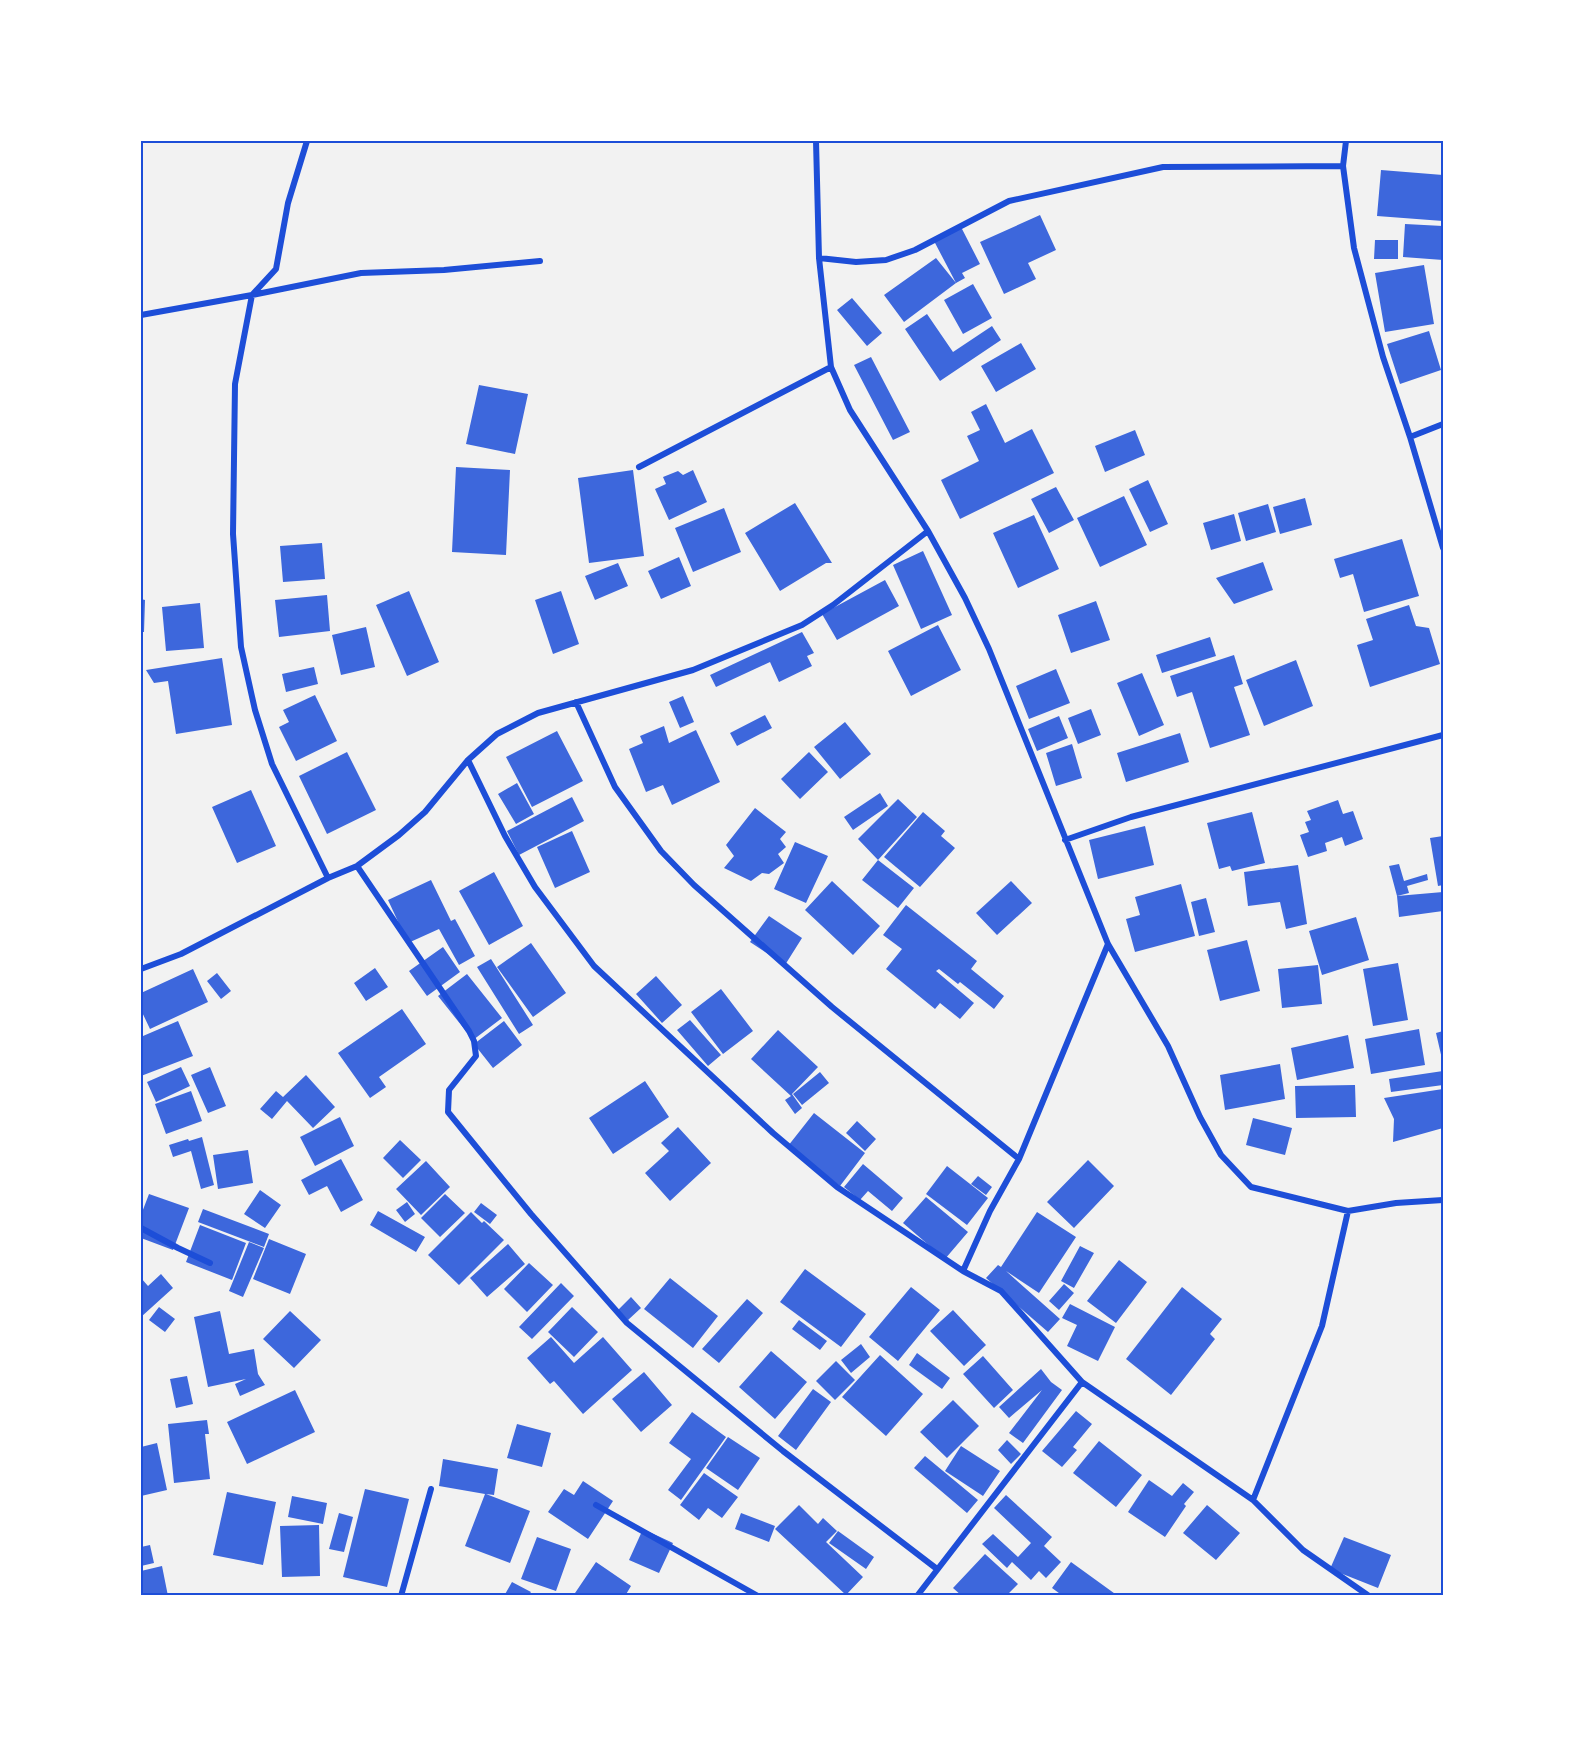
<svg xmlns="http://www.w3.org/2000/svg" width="1584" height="1737" viewBox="0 0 1584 1737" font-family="Karla,sans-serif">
	<rect width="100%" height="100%" fill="#f2f2f2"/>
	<!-- building -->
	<path fill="#3d67dc" d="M1381 170 1443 175V221L1377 216Z
		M1040 215 1056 250 1028 263 1036 279 1004 294 980 242Z
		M1405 224 1443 226V260L1403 257Z
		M961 227 980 264 962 273 965 278 956 283 934 241Z
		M1375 240H1398V259H1374Z
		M936 258 956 283 904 322 884 295Z
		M1424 265 1434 324 1385 332 1375 273Z
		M973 284 992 318 963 334 944 300Z
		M852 298 882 333 867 346 837 310Z
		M927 314 953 352 992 326 1001 340 940 381 905 329Z
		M1429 331 1441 370 1400 384 1387 344Z
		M1021 343 1036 369 996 392 981 366Z
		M871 357 910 432 893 440 854 365Z
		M479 385 528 394 515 454 466 444Z
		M986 404 1005 443 1032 429 1054 473 960 519 941 480 979 461 967 436 980 430 971 412Z
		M1135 430 1145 455 1105 472 1095 446Z
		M456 467 510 470 506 555 452 552Z
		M633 470 644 556 589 563 578 478Z
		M693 470 707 502 669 520 655 489 666 484 663 477 678 471 683 475Z
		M1148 480 1168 524 1150 532 1129 489Z
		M1056 487 1074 520 1049 533 1031 499Z
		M1124 496 1147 545 1100 567 1077 518Z
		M1305 498 1312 525 1280 534 1273 507Z
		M795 503 832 563H826L780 591 745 533Z
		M1268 504 1276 532 1246 541 1238 513Z
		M724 508 741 552 693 572 675 528Z
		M1234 514 1241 541 1211 550 1203 523Z
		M1034 515 1059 569 1018 588 993 533Z
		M1402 539 1419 596 1364 612 1353 574 1340 578 1334 559Z
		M322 543 325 579 283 582 280 546Z
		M923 551 952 615 921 629 893 565Z
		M679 557 691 586 661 599 648 571Z
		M1263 562 1273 590 1234 604 1216 578Z
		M618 563 628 586 595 600 585 576Z
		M885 580 899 606 837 640 822 614Z
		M409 591 439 662 407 676 376 605Z
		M561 591 579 644 553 654 535 600Z
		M327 595 330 631 279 637 275 600Z
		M141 599 145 600 144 632H141Z
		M1096 601 1110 640 1071 653 1058 615Z
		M200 603 204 648 166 651 162 607Z
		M1409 605 1416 626 1429 628 1440 664 1370 687 1357 645 1373 640 1366 619Z
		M938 625 961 670 911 696 888 651Z
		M366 627 375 667 341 675 332 635Z
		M802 632 814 653 807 656 812 666 779 682 770 662 716 687 710 675Z
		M1210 637 1216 656 1162 673 1156 655Z
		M1234 655 1243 684 1234 687 1250 735 1210 748 1192 692 1177 697 1170 676Z
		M222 658 232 725 176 734 168 681 154 683 146 670Z
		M1296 660 1313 706 1264 726 1246 680Z
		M314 667 318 684 286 692 282 674Z
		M1056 669 1070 703 1029 719 1016 686Z
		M1142 673 1164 725 1139 736 1117 683Z
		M315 695 337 741 296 761 279 727 289 722 283 710Z
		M683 696 694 722 680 728 669 702Z
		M1091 709 1101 735 1078 744 1068 718Z
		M765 715 772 728 737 746 730 733Z
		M1059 716 1068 738 1037 751 1028 729Z
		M845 722 871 754 840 779 814 747Z
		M664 726 669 743 696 730 720 782 672 805 663 785 646 792 629 749 643 743 640 736Z
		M557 731 583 781 532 807 506 757Z
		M1180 733 1189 762 1126 782 1117 753Z
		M1072 744 1082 778 1056 786 1046 753Z
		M347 752 376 810 327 834 299 776Z
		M809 752 828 772 800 799 781 779Z
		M517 783 534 814 516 824 498 794Z
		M251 790 276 846 237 863 212 807Z
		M880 793 888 806 853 830 844 817Z
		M572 797 584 821 519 855 507 831Z
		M898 799 917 817 878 860 858 839Z
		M1338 800 1343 814 1353 811 1363 839 1345 846 1342 837 1325 843 1327 851 1308 857 1300 835 1309 832 1305 822 1311 820 1307 811Z
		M755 808 786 832 780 839 786 847 778 854 784 863 769 874 762 873 751 881 724 868 734 856 726 845Z
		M923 812 945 831 941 836 955 848 920 887 884 857Z
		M1252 812 1265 863 1232 871 1230 866 1219 869 1207 823Z
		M1145 826 1154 865 1098 879 1089 840Z
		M572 831 590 872 555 888 537 847Z
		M1443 836V885L1438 886 1430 838Z
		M795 842 828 856 806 903 774 889Z
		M878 860 914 888 898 908 862 880Z
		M1399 864 1404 881 1427 874 1428 880 1407 886 1409 893 1397 896 1389 866Z
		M1298 865 1307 924 1286 929 1280 902 1248 906 1244 872Z
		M494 872 523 926 489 945 459 891Z
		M431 880 451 921 455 919 475 956 459 965 439 929 408 943 388 900Z
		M832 881 880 926 853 955 805 910Z
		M1011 881 1032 903 997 935 976 913Z
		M1181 884 1195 936 1135 952 1126 919 1140 915 1135 897Z
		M1443 892V911L1399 917 1397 896Z
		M1206 898 1215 932 1199 936 1191 902Z
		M906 905 977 961 971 969 1004 996 994 1009 960 982 958 984 939 969 936 971 974 1003 960 1019 940 1003 935 1009 886 969 902 949 883 935Z
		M769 916 802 938 785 965 750 942Z
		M1356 917 1369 960 1322 975 1309 931Z
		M1247 940 1260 991 1220 1001 1207 950Z
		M531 943 566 993 533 1017 497 967Z
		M443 947 460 972 427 996 409 971Z
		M491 959 533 1025 519 1034 477 967Z
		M1398 963 1408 1020 1373 1026 1363 969Z
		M1318 965 1322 1004 1282 1008 1278 969Z
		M375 968 388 987 366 1001 354 983Z
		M193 969 208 1002 150 1029 141 1010V993Z
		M217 973 231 991 221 999 207 981Z
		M467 974 502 1018 473 1040 438 996Z
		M656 976 682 1005 662 1023 636 994Z
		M721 989 753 1031 723 1054 691 1012Z
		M402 1009 426 1044 379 1077 386 1087 370 1098 338 1053Z
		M690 1020 721 1055 708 1066 677 1030Z
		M178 1021 193 1056 141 1076V1032L143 1036Z
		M504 1021 522 1045 493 1068 474 1044Z
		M1419 1029 1425 1065 1371 1074 1365 1039Z
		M778 1030 818 1067 792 1094 802 1108 795 1114 785 1100 791 1096 751 1059Z
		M1443 1031V1059H1442L1436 1033Z
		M1348 1035 1354 1068 1297 1080 1291 1048Z
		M1280 1064 1285 1099 1225 1110 1220 1075Z
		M181 1067 190 1086 156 1102 147 1082Z
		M210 1067 226 1106 208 1113 191 1075Z
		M1443 1071V1085L1391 1092 1389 1079Z
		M820 1072 829 1083 802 1105 793 1094Z
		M306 1075 335 1107 313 1128 287 1101 272 1119 260 1109 276 1091 283 1097Z
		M645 1081 669 1117 613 1154 589 1118Z
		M1355 1085 1356 1117 1296 1118 1295 1086Z
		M1443 1089V1128L1393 1142 1394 1119 1384 1098Z
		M191 1091 202 1121 166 1134 155 1104Z
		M814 1113 865 1153 840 1186 788 1146Z
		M340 1117 354 1146 315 1166 300 1137Z
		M1253 1118 1292 1128 1285 1155 1246 1145Z
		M857 1121 876 1139 865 1151 846 1133Z
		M678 1127 711 1163 670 1201 645 1173 669 1151 661 1143Z
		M202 1137 214 1185 201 1189 191 1151 173 1157 169 1145 188 1139 189 1141Z
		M400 1140 421 1160 403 1178 383 1158Z
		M248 1150 253 1183 218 1189 213 1155Z
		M341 1159 363 1200 341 1212 327 1186 309 1195 301 1180Z
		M1088 1160 1114 1186 1074 1228 1047 1202Z
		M426 1161 450 1187 421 1215 396 1189Z
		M863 1164 903 1198 892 1211 868 1191 860 1200 844 1187Z
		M947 1166 988 1198 967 1225 926 1194Z
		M978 1176 992 1187 986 1195 971 1184Z
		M260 1190 281 1205 265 1228 244 1214Z
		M149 1194 189 1208 173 1250 141 1238V1215Z
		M445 1194 465 1213 440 1237 421 1218Z
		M926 1197 968 1232 945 1259 903 1223Z
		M407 1202 415 1214 405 1222 396 1210Z
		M481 1203 497 1215 490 1224 474 1212Z
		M203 1209 269 1234 264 1247 198 1222Z
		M378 1211 425 1237 416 1252 370 1225Z
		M471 1212 482 1223 484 1221 504 1240 459 1285 428 1255Z
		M1037 1212 1076 1237 1039 1293 1006 1271 1060 1319 1048 1332 986 1278 998 1265 1001 1267Z
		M200 1225 246 1243 232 1280 186 1262Z
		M269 1239 306 1254 290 1294 253 1279Z
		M249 1242 264 1248 243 1297 229 1291Z
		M508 1244 525 1264 487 1297 470 1278Z
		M1080 1246 1094 1253 1074 1288 1061 1281Z
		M1119 1260 1147 1282 1116 1323 1087 1301Z
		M529 1263 553 1285 527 1312 504 1289Z
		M805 1269 866 1314 841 1347 780 1302Z
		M161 1274 173 1288 141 1317V1278L148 1286Z
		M670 1278 718 1316 693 1348 644 1309Z
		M561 1283 574 1296 532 1339 519 1327Z
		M1064 1284 1074 1293 1059 1310 1049 1301Z
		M911 1287 940 1310 898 1361 869 1337Z
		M1182 1287 1222 1319 1210 1334 1215 1339 1171 1395 1126 1359Z
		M631 1297 641 1308 628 1320 618 1310Z
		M747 1299 763 1313 719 1363 702 1349Z
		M1070 1304 1115 1327 1098 1361 1067 1346 1077 1325 1062 1318Z
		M159 1307 175 1319 165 1332 149 1320Z
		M572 1307 598 1332 574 1357 548 1332Z
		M953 1310 986 1345 964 1366 930 1331Z
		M220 1311 229 1354 254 1349 258 1374 265 1385 240 1396 235 1384 246 1379 208 1387 194 1317Z
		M290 1311 321 1340 294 1368 263 1339Z
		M799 1320 827 1341 820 1350 792 1329Z
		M551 1337 574 1363 603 1337 632 1370 583 1414 554 1381 550 1384 527 1358Z
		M861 1344 870 1357 851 1373 841 1360Z
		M771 1351 807 1382 775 1419 739 1387Z
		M917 1353 950 1378 942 1389 909 1365Z
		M880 1355 923 1394 886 1436 842 1397Z
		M983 1356 1013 1390 994 1408 963 1374Z
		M836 1361 855 1380 835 1400 816 1381Z
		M1041 1369 1051 1382 1062 1390 1023 1443 1009 1433 1042 1390 1009 1418 999 1407Z
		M644 1372 672 1405 641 1432 612 1399Z
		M187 1376 193 1404 176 1408 170 1379Z
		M813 1389 831 1402 796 1450 778 1436Z
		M295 1390 315 1432 247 1464 227 1422Z
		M953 1400 979 1426 947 1458 920 1432Z
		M1076 1411 1092 1424 1073 1447 1077 1450 1062 1467 1042 1451Z
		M692 1412 726 1437 681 1500 668 1490 691 1459 669 1443Z
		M207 1420 209 1434H205L210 1479 174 1483 168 1424Z
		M517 1424 551 1433 542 1467 507 1458Z
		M728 1437 760 1458 738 1490 706 1468Z
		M1007 1440 1021 1454 1011 1464 998 1450Z
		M1099 1441 1142 1475 1116 1507 1073 1473Z
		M157 1443 167 1490 141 1496V1447Z
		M961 1446 1000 1471 983 1496 945 1471Z
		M925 1456 978 1500 967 1513 914 1468Z
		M443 1459 498 1469 494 1495 486 1494 530 1511 510 1563 465 1546 485 1494 439 1486Z
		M704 1473 738 1497 722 1518 708 1508 699 1520 680 1505Z
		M1149 1480 1172 1496 1183 1483 1194 1492 1184 1504 1186 1506 1165 1537 1128 1512Z
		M583 1481 613 1501 588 1539 548 1512 564 1489 574 1495Z
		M365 1489 409 1499 387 1587 343 1577Z
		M227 1492 276 1502 263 1565 213 1555Z
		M1006 1495 1052 1537 1044 1546 1061 1562 1046 1578 1039 1571 1031 1580 1012 1562 1007 1568 982 1544 993 1534 1018 1557 1031 1543 994 1508Z
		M292 1496 327 1503 323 1524 288 1517Z
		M799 1505 818 1524 823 1518 837 1531 826 1542 863 1577 846 1595 775 1529Z
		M1207 1505 1240 1533 1216 1560 1183 1533Z
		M339 1513 353 1517 344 1552 329 1549Z
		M741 1513 775 1526 769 1542 735 1529Z
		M319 1525 320 1576 282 1577 280 1526Z
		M643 1529 673 1543 659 1573 629 1560Z
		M838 1531 874 1557 866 1569 829 1543Z
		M537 1537 571 1549 556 1591 521 1579Z
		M1344 1537 1391 1555 1378 1588 1330 1569Z
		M150 1545 154 1563 141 1566V1547Z
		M985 1554 1018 1584 1006 1596H962L953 1588Z
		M596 1562 631 1586 625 1596H573Z
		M1071 1562 1118 1596H1063L1052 1588Z
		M162 1566 168 1596H141V1571Z
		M512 1582 531 1592 528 1596H504Z"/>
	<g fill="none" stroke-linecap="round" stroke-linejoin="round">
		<!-- minor -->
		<path stroke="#1d4ed8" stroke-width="6" d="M307 141 288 203 276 269 252 295 235 384 233 534 241 647 255 710 272 764 328 878
			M816 141 819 258 831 367 850 410 928 531 965 598 989 649 1108 944 1168 1046 1200 1117 1221 1155 1251 1187 1348 1211 1396 1203 1443 1200
			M1346 141 1343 166 1354 248 1383 357 1410 437 1443 548
			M819 258 856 262 886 260 915 250 1009 201 1163 167 1343 166
			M141 315 252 295 361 273 444 270 540 261
			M1410 437 1443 424
			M639 467 831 367
			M576 702 615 787 661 851 694 885 832 1007 1019 1159
			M468 760 505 836 535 887 594 966 773 1133 837 1187 963 1271
			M1065 840 1131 817 1443 735
			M357 866 469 1031 474 1041 476 1056 449 1090 448 1112 531 1214 627 1323 783 1451 937 1569
			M1108 944 1019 1159 990 1211 963 1271 1001 1291 1082 1382 1253 1500 1303 1550 1369 1596
			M141 969 181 954 328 878 357 866 399 835 425 812 468 760 497 734 538 713 693 670 802 625 833 605 928 531
			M141 1228 178 1248 210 1263
			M1253 1500 1322 1326 1348 1211
			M596 1505 758 1596
			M401 1596 431 1489
			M917 1596 1082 1382"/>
	</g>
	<!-- border -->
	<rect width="1584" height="1737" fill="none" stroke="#ffffff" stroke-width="285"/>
	<rect x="142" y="142" width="1300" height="1452" fill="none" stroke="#1d4ed8" stroke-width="2"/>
</svg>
